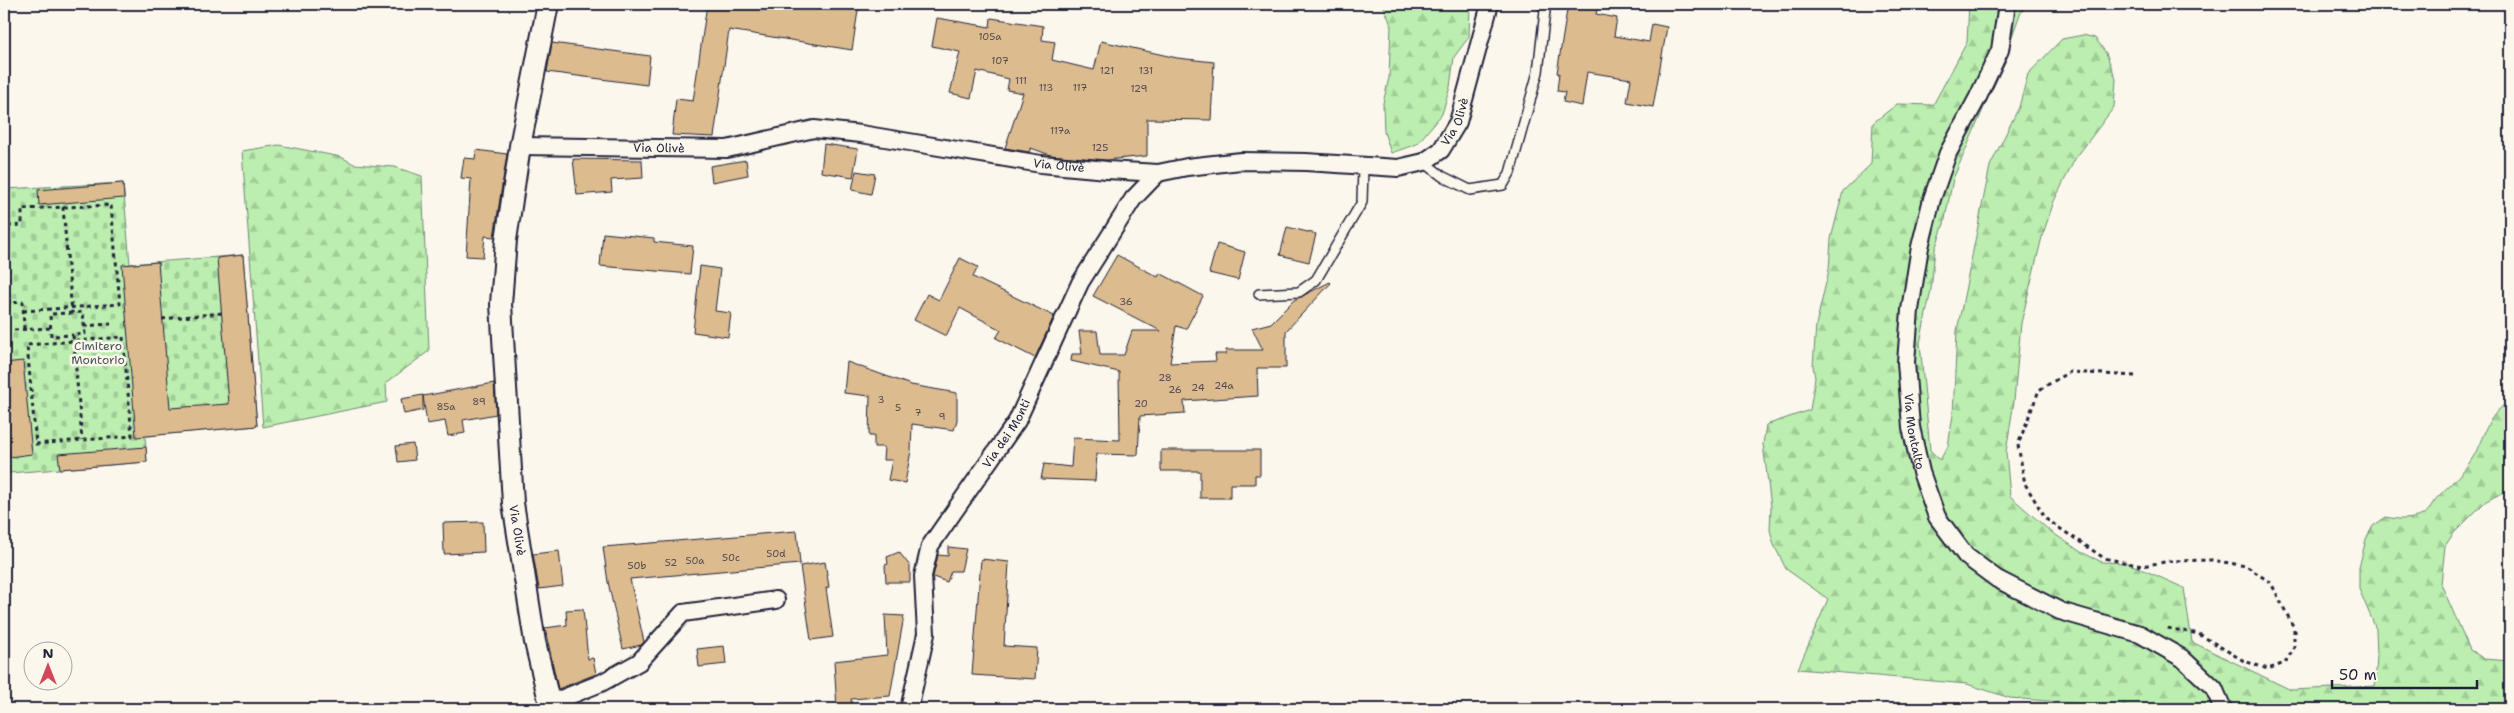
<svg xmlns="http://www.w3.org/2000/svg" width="2514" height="713" viewBox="0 0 2514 713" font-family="'Shantell Sans',sans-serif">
	<defs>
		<pattern id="forest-firs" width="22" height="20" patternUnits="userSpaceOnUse" patternTransform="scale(1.25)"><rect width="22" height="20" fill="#bbeeaf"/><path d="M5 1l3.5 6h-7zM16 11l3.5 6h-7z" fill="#a0cc97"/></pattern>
		<pattern id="cemetery-stones" width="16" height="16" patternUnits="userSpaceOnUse" patternTransform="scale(1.25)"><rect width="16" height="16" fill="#bbeeaf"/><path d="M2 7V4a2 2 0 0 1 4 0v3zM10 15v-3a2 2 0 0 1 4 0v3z" fill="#a0cc97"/></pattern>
	</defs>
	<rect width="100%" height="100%" fill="#fbf7ec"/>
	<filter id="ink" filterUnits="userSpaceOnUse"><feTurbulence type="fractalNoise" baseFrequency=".02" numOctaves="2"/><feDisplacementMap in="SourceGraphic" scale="10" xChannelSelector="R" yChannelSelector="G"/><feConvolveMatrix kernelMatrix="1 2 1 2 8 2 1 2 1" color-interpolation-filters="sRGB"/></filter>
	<g filter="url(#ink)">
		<!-- forest -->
		<path fill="url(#forest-firs)" stroke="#6e8875" d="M1383 4H1470L1469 37 1454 57 1450 87 1442 114 1417 144 1391 153 1384 132 1383 103 1389 78 1391 25Z
			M1969 4H2027L2020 14 1998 75 1953 179 1944 224 1935 249 1931 290 1920 343 1930 450 1940 460 1948 446 1953 415 1957 331 1990 166 2019 107 2028 74 2062 39 2083 35 2095 38 2106 53 2116 79 2114 107 2075 159 2054 201 2042 237 2021 323 2014 401 2006 452 2010 496 2050 531 2081 552 2102 562 2128 563 2184 588 2192 642 2291 690 2375 686 2377 656 2376 629 2359 589V568L2366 539 2373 526 2386 517C2399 520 2410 520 2423 515 2429 512 2431 505 2435 500 2449 485 2465 472 2475 454 2485 433 2489 413 2510 401V490L2486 501 2453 534 2445 546 2441 584 2470 650 2484 659 2510 661V709H2144L2010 698 1967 684 1798 669 1828 599 1786 569 1774 545 1770 530 1771 507 1763 444 1766 425 1810 410 1815 378 1813 366 1816 325 1829 270 1831 239 1843 191 1871 164 1873 123 1897 104 1933 105 1967 42Z
			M279 145 341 157 354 164 395 167 422 176 429 351 386 383 387 402 263 427 242 151Z"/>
		<!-- cemetery -->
		<path fill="url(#cemetery-stones)" stroke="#6e8875" d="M123 183 130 264 243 255 257 426 145 436 147 462 9 473 4 404V189Z"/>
		<!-- building -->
		<path fill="#dcbb8e" stroke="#22223b" d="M707 4H859L852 50 729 30 714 137 672 135 676 99 693 101Z
			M1568 4H1598L1596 14 1617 18 1614 36 1649 42 1652 24 1667 27 1653 107 1627 102 1631 79 1587 72 1582 106 1563 102 1565 92 1557 91 1559 73H1557Z
			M937 18 990 27 991 18 1043 26 1042 40 1055 42 1052 60 1094 70 1101 41 1177 58 1214 62 1211 120 1147 119V156L1106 160 1050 155 1031 148 1029 152 1005 148 1023 93 1007 90 1009 79 977 71 971 98 950 93 960 52 932 46Z
			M552 43 650 56 647 85 547 72Z
			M824 144 858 149 853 177 821 172Z
			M476 150 507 154 494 237 485 236 483 257 466 256 471 179 461 178 464 158 475 159Z
			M573 159 642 160 643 178 611 180 612 192 577 195Z
			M746 160 748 175 712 182 710 166Z
			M856 171 875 174 871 194 852 190Z
			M123 183 124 198 39 205 38 190Z
			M1287 227 1316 234 1309 262 1280 255Z
			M603 233 654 238V242L693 246 690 274 600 266Z
			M1217 244 1245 252 1238 280 1209 273Z
			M243 255 257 426 136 437 122 265 158 262 170 408 229 404 217 258Z
			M1117 255 1158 277 1160 273 1203 296 1186 329 1176 326 1170 363 1216 361 1215 354H1226V350H1263L1252 328 1271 323 1294 300 1330 282 1331 283 1286 331V368H1257L1258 396 1184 401 1185 413 1140 416 1138 455 1097 454 1095 481 1041 479 1044 464 1071 467 1073 438 1120 440 1119 372 1071 361 1072 354H1082L1079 331H1097L1100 355H1124L1132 331H1161L1093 296Z
			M960 258 978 267 973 277 1054 316 1035 358 996 338 1001 330 960 308 946 336 914 320 927 294 939 300Z
			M700 266 720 269 715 311 731 313 728 337 693 332Z
			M23 361 32 454 9 457 4 404V363Z
			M847 362 911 385 957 393V420L954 430 912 424 911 451 905 483 888 480 892 460H883L884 447H874V436H869L870 396 844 393Z
			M494 383 496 414 463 420 465 433 448 436 445 421 427 424 423 396Z
			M423 395V410L404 414 401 399Z
			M413 444 415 460 398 462 396 446Z
			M146 447 147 462 60 469 58 454Z
			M1161 450H1260V475H1255V484H1230V498H1200V471H1161Z
			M483 522 484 552 444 554 443 523Z
			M797 531 800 564 630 579 644 642 641 645 623 649 608 582 603 547Z
			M948 547 966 549 961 571H951L947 582 933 577 938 555 948 556Z
			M559 551 563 586 539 589 533 554Z
			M899 552 910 566V582H886L885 565 888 564 887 557Z
			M981 559 1009 562 1004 646 1037 648 1035 679 972 675Z
			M825 562 829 587 826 588 833 637 811 640 800 566Z
			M583 609 588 659 593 658 596 674 558 689 545 628 567 625 566 610Z
			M885 615 904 616 890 696 851 699 852 709H837L834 661 887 655Z
			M724 646 726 664 699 667 697 649Z"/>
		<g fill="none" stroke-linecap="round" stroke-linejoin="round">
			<!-- service casing -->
			<g stroke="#22223b" stroke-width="12">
				<path id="service" d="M1424 162 1442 176 1470 190 1503 185 1510 173 1538 72 1545 11 1542 4
					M1259 294 1299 292 1316 280 1362 202 1363 168"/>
			</g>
			<!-- minor casing -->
			<g stroke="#22223b" stroke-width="20">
				<g id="minor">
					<path id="s1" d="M2007 4 2000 50 1978 97 1948 153 1932 199 1920 247 1910 310 1906 362 1911 427 1921 472 1937 517 1966 556 1997 579 2060 611 2140 634 2182 658 2214 688 2223 709"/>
					<path id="s2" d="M520 146 727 149 814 129 861 134 1041 164 1107 170 1158 173 1187 167 1241 161 1306 162 1398 168 1424 162 1441 150 1458 122 1490 4"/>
					<path d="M551 703 601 683 639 662 683 613 776 600"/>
					<path id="s3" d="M909 709 926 634 923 576 930 546 1017 421 1080 283 1133 199 1158 173"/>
				</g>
			</g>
			<!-- tertiary casing -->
			<g stroke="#22223b" stroke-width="24">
				<g id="tertiary">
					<path id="s4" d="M548 4 520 146 506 240 501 304 513 503 535 642 551 709"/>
				</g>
			</g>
			<!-- path -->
			<path stroke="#22223b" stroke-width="3" stroke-dasharray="4 4" stroke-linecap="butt" d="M63 207 72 313 83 312 85 334 73 335 82 440
				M23 311 120 304 111 205 22 209V225L6 226 9 303 23 302 24 330
				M72 313 50 314 51 336 73 335
				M162 319 222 313
				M84 326 111 324
				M14 330 51 328
				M123 337 132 436 36 444 27 345Z
				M2135 376 2069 372 2039 390 2018 445 2025 484 2046 519 2104 558 2142 566 2170 561 2212 560 2246 566 2271 583 2294 628V648L2285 663 2268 669 2244 661 2199 634 2167 628"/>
			<!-- service -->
			<use href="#service" stroke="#fbf7ec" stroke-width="9"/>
			<!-- minor -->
			<use href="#minor" stroke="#fbf7ec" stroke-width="16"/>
			<!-- tertiary -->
			<use href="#tertiary" stroke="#fbf7ec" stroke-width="20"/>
		</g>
	</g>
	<g text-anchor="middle" stroke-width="5" stroke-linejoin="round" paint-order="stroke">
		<!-- number labels -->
		<g font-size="10" fill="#504850">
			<text x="990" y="40">105a</text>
			<text x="1000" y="64">107</text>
			<text x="1107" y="74">121</text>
			<text x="1146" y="74">131</text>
			<text x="1021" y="84">111</text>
			<text x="1046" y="91">113</text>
			<text x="1080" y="91">117</text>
			<text x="1139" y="92">129</text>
			<text x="1060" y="134">117a</text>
			<text x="1100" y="151">125</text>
			<text x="1126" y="305">36</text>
			<text x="1165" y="381">28</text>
			<text x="1224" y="389">24a</text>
			<text x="1198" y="391">24</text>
			<text x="1175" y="393">26</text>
			<text x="881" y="403">3</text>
			<text x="479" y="405">89</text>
			<text x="1141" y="407">20</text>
			<text x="446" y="410">85a</text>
			<text x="898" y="411">5</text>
			<text x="918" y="416">7</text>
			<text x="942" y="420">9</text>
			<text x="776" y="557">50d</text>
			<text x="731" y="561">50c</text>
			<text x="695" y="564">50a</text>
			<text x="671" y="566">52</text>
			<text x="637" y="569">50b</text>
		</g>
		<!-- street labels -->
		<g font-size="12" fill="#22223b" stroke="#fbf7ec">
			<text dy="4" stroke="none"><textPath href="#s2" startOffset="964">Via Olivè</textPath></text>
			<text dy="4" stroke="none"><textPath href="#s2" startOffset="139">Via Olivè</textPath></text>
			<text dy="4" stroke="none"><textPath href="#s2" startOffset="544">Via Olivè</textPath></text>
			<text dy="4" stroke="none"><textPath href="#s1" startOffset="446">Via Montalto</textPath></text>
			<text dy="4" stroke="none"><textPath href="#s3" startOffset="302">Via dei Monti</textPath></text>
			<text dy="4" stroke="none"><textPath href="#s4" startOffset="531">Via Olivè</textPath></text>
		</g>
		<!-- park labels -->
		<g font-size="12" fill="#485558" stroke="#fbf7ec">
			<text x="98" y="350">Cimitero<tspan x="98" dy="14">Montorio</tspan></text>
		</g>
	</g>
	<!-- margin -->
	<rect width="2514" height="713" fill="none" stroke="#fbf7ec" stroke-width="20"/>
	<rect x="10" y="10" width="2494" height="693" fill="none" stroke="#22223b" stroke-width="2" filter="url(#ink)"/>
	<!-- north arrow -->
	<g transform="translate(48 666)"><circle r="24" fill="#fbf7ec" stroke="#a4a2a5"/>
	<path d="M0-4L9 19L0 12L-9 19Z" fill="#d1495b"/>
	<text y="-8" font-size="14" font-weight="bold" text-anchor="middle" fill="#22223b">N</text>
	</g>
	<!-- scale -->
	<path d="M2332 680v8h145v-8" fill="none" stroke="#22223b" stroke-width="2.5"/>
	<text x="2339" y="680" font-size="15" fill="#22223b" stroke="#fbf7ec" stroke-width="4" paint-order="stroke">50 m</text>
</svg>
